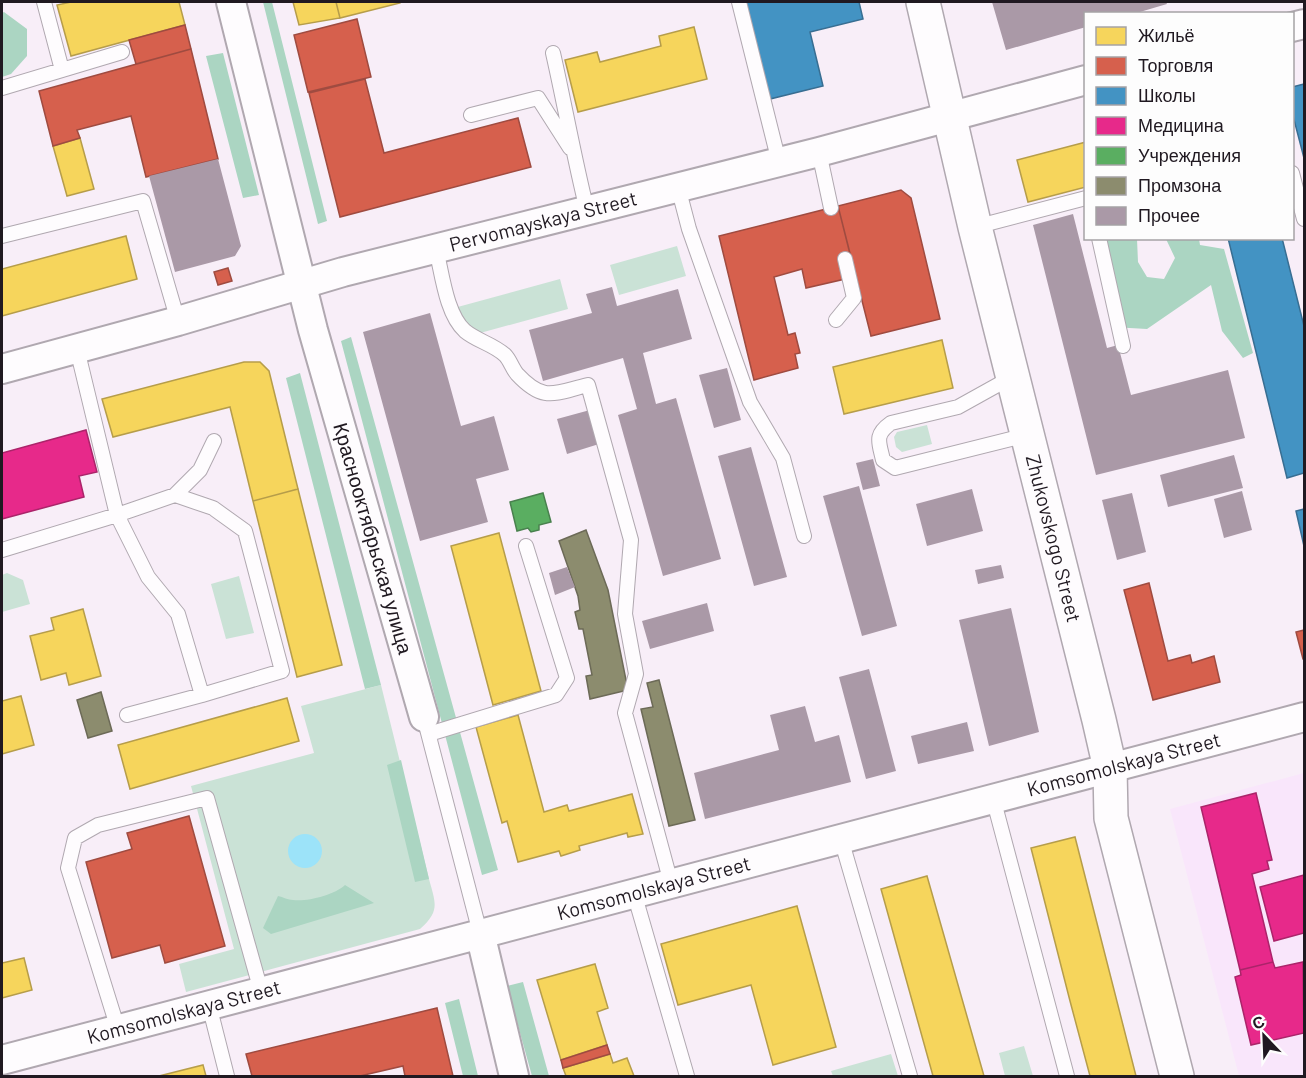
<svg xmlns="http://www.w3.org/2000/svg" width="1306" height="1078" viewBox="0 0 1306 1078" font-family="Barlow,sans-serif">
	<rect width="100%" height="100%" fill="#f8eef8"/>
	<!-- built -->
	<path fill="#f9e6fb" d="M1304 773V1076H1239L1170 809Z"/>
	<!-- green -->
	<path fill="#cae2d6" d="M677 246 686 276 619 295 610 265Z
		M560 279 568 309 462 338 454 308Z
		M927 425 932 444 902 452 896 447 894 437 897 432Z
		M7 573 23 580 30 604 2 612V575Z
		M239 576 254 633 226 639 211 584Z
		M381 685 429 879C435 902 441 911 420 929L186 992 179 964 234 949 191 786 314 753 301 706Z
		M1024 1046 1033 1076H1005L999 1053Z
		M891 1054 898 1076H833L831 1071Z"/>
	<!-- forest -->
	<path fill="#abd5c2" d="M263 2H272L327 221 318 224Z
		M4 12 27 29V56L11 74 2 77V13Z
		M223 53 259 195 243 198 206 56Z
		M1107 239H1137L1138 262 1147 277 1164 279 1175 258 1166 239H1199L1200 245 1224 249 1253 353 1243 358 1222 331 1211 285 1147 329 1112 327 1098 260Z
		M351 337 498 870 482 875 341 341Z
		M300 373 381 685 365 689 286 378Z
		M401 760 429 879 415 882 387 765Z
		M345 885 374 903 271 934 263 928 278 896C283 897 288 900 293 900 307 902 334 895 345 885Z
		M523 982 549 1076H532L507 986Z
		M459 999 478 1076H463L445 1003Z"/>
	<!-- water -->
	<path fill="#9ce3f9" d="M288 851a17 17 0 1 1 34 0a17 17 0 1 1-34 0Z"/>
	<!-- homes -->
	<path fill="#f6d55c" stroke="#b69d4a" stroke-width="1.5" d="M71 2H179L185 25 71 56 57 5Z
		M293 2H336L340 18 299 25Z
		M336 2H400V3L340 18Z
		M694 27 707 79 578 112 565 60 597 52 600 62 661 46 659 36Z
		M80 138 94 189 67 196 53 146Z
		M1086 142V187L1028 202 1017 160Z
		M126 236 137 279 2 316V269Z
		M942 340 953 388 844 414 833 367Z
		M244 362H260L269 371 298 489 253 501 230 407 113 437 102 399Z
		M298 489 342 665 297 677 253 501Z
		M499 533 541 691 493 705 451 546Z
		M83 609 101 676 69 685 66 673 41 680 30 636 54 630 51 618Z
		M21 696 34 745 2 754V701Z
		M287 698 299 741 130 789 118 745Z
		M518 715 544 812 567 805 569 811 632 794 643 834 628 837 627 833 579 846 580 850 561 856 559 851 518 862 507 821 502 823 476 727Z
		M1075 837 1136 1076H1090L1070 1001 1031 848Z
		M927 876 984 1076H933L881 889Z
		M797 906 836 1047 773 1065 751 985 678 1005 661 944Z
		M24 958 32 990 2 998V963Z
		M595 964 608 1008 597 1012 607 1045 561 1060 537 980Z
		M610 1054 613 1063 627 1058 634 1076H566L563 1068Z
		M203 1065 206 1076H159Z"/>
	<!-- shops -->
	<path fill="#d6604d" stroke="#9f4b40" stroke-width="1.5" d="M357 19 371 77 308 92 294 35Z
		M185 25 191 49 136 64 129 40Z
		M191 49 218 159 146 177 131 116 77 130 80 138 53 146 39 91Z
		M365 79 384 153 518 118 531 167 340 217 309 93Z
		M901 190 911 198 940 319 871 336 838 206Z
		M838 206 851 258 845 279 806 288 802 269 774 277 788 335 795 333 800 353 795 354 798 368 754 380 719 236Z
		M228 268 232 281 218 285 214 272Z
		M1149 583 1168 661 1190 655 1192 663 1214 656 1220 682 1153 700 1124 590Z
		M1304 630V659H1303L1296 632Z
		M189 816 225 946 165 963 160 945 112 958 86 862 132 849 127 833Z
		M437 1008 453 1076H405L403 1066 360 1076H252L246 1054Z
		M437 1008 453 1076H405L403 1066 360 1076H252L246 1054Z
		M607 1045 610 1054 563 1068 561 1060Z"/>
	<!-- schools -->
	<path fill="#4393c3" stroke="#386e92" stroke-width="1.5" d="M746 2H859L863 19 810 32 823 86 770 99Z
		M1304 84V158L1292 112V87Z
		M1228 238H1282L1304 326V473L1287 478Z
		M1304 509V546L1296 511Z"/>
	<!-- health -->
	<path fill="#e7298a" stroke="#ab246a" stroke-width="1.5" d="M86 430 97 472 79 476 84 497 2 519V453Z
		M1256 793 1272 860 1267 861 1269 869 1252 874 1273 962 1240 970 1201 807Z
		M1304 875V933L1274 941 1260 887Z
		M1273 962 1275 968 1303 962 1304 1033 1251 1045 1235 977 1241 975 1240 970Z"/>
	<!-- public -->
	<path fill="#5aae61" stroke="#49814e" stroke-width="1.5" d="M543 493 551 522 539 525V530L531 532 528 528 517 531 510 502Z"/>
	<!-- industry -->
	<path fill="#8c8c6e" stroke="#6c6a57" stroke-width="1.5" d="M586 530 608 590 628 690 590 699 586 676 592 675 583 629H579L575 612 580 610 578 596 559 541Z
		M659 680 695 820 669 826 641 709 653 707 647 683Z
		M101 692 112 731 88 738 77 700Z"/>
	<!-- building -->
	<path fill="#aa99a7" d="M992 2H1166L1167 4 1133 14H1086V27L1006 50Z
		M218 159 241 246 235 256 175 272 149 176Z
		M1073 214 1107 348 1118 345 1131 395 1228 370 1245 438 1096 475 1033 225Z
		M612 287 617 306 678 289 692 339 643 353 656 404 676 398 721 559 663 576 618 415 637 409 623 358 543 381 529 330 592 313 586 294Z
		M430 313 461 426 494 416 509 470 476 479 488 522 420 541 363 332Z
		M727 368 741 420 714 428 699 375Z
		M590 410 599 444 567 454 557 419Z
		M751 447 787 577 754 586 718 456Z
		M1234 455 1243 488 1168 507 1160 475Z
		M873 459 880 486 863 490 856 463Z
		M859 486 897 626 862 636 823 496Z
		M972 489 983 531 927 546 916 504Z
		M1242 491 1252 530 1224 538 1214 499Z
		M1132 493 1146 552 1117 560 1102 500Z
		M1001 565 1004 578 978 584 975 570Z
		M567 567 575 587 555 595 549 573Z
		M707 603 714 631 650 649 642 621Z
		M1011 608 1039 732 989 746 959 620Z
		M869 669 896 771 866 779 839 677Z
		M805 706 815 742 839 735 851 782 705 819 694 773 779 750 770 715Z
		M967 722 974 751 918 764 911 736Z"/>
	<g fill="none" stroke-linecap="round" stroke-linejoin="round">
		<!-- lane casing -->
		<g stroke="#b0a8b0" stroke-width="16">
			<path id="lane" d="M44 2 62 70
				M739 2 779 162
				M553 53C565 106 574 158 587 210
				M2 88 122 52
				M471 115 538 98 570 148
				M819 152 831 208
				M1292 173 1304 219
				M678 187 689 229 750 402 783 458 804 536
				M975 227 1086 198
				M2 236 143 201 178 321
				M1099 238 1123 346
				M436 249C442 273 446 314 465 331 477 341 493 344 505 355 510 360 512 368 517 374 544 403 554 393 588 385L631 540 625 614 636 674 625 713 671 883
				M836 320 854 298 845 259
				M77 349 117 515 148 577 178 614 202 695
				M1012 377 958 407 891 423C874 435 879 442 883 460L895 468 1027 435
				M2 550 117 515 175 495 200 470 214 441
				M127 715 202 695 282 671 245 531 213 508 175 495
				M426 725 480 933
				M429 734 556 695 567 678 526 546
				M993 798 1067 1076
				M841 839 910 1076
				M634 893 687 1076
				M209 1005 227 1076
				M118 1029 68 868 75 838 98 825 207 798 261 991"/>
		</g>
		<!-- street casing -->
		<g stroke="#b0a8b0" stroke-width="32">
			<g id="street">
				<path id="s1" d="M231 2 313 330 424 717"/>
				<path d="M1292 27 1304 24"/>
				<path id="s2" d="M2 369 178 321 343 272 819 152 1086 80"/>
				<path d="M480 933 514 1076"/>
				<path id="s3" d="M2 1060 1304 717"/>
			</g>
		</g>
		<!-- secondary casing -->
		<g stroke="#b0a8b0" stroke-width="36">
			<g id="secondary">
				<path id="s4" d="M923 2 975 227 1099 720 1110 768 1111 818 1177 1076"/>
			</g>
		</g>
		<!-- lane -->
		<use href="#lane" stroke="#fefcfe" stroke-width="14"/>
		<!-- street -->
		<use href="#street" stroke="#fefcfe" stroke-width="28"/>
		<!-- secondary -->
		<use href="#secondary" stroke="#fefcfe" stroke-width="33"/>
	</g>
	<g text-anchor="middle" stroke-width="6" stroke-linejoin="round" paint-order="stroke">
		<!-- street labels -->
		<g font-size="20" fill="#201921" stroke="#fdfdfd">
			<text dy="7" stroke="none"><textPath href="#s2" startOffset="561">Pervomayskaya Street</textPath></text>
			<text dy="7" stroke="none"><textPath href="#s1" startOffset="555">Краснооктябрьская улица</textPath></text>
			<text dy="7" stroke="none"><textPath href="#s4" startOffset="552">Zhukovskogo Street</textPath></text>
			<text dy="7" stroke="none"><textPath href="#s3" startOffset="1160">Komsomolskaya Street</textPath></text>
			<text dy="7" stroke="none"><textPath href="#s3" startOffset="674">Komsomolskaya Street</textPath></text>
			<text dy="7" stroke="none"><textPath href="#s3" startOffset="188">Komsomolskaya Street</textPath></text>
		</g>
	</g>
	<!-- border -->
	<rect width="1306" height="1078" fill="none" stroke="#201921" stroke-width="6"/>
	<!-- legend -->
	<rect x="1084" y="12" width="210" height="228" fill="#fdfdfd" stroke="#a5a2a5" stroke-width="1.5"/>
	<rect x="1096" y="27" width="30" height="18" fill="#f6d55c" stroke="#a5a2a5" stroke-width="1.5"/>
	<text x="1138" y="42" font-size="18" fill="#201921">Жильё</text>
	<rect x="1096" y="57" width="30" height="18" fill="#d6604d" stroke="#a5a2a5" stroke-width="1.5"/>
	<text x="1138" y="72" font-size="18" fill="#201921">Торговля</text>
	<rect x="1096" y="87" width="30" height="18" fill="#4393c3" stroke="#a5a2a5" stroke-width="1.5"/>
	<text x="1138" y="102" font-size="18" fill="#201921">Школы</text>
	<rect x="1096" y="117" width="30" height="18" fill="#e7298a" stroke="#a5a2a5" stroke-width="1.5"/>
	<text x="1138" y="132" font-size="18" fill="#201921">Медицина</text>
	<rect x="1096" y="147" width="30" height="18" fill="#5aae61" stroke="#a5a2a5" stroke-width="1.5"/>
	<text x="1138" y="162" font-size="18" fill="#201921">Учреждения</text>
	<rect x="1096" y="177" width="30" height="18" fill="#8c8c6e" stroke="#a5a2a5" stroke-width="1.5"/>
	<text x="1138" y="192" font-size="18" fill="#201921">Промзона</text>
	<rect x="1096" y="207" width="30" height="18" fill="#aa99a7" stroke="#a5a2a5" stroke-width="1.5"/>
	<text x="1138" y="222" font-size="18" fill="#201921">Прочее</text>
	<!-- north arrow -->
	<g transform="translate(1264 1036) rotate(337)" stroke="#fdfdfd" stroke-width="4.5" paint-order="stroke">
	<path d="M0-4.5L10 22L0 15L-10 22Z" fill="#201921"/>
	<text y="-9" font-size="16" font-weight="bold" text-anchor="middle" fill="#201921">С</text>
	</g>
</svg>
